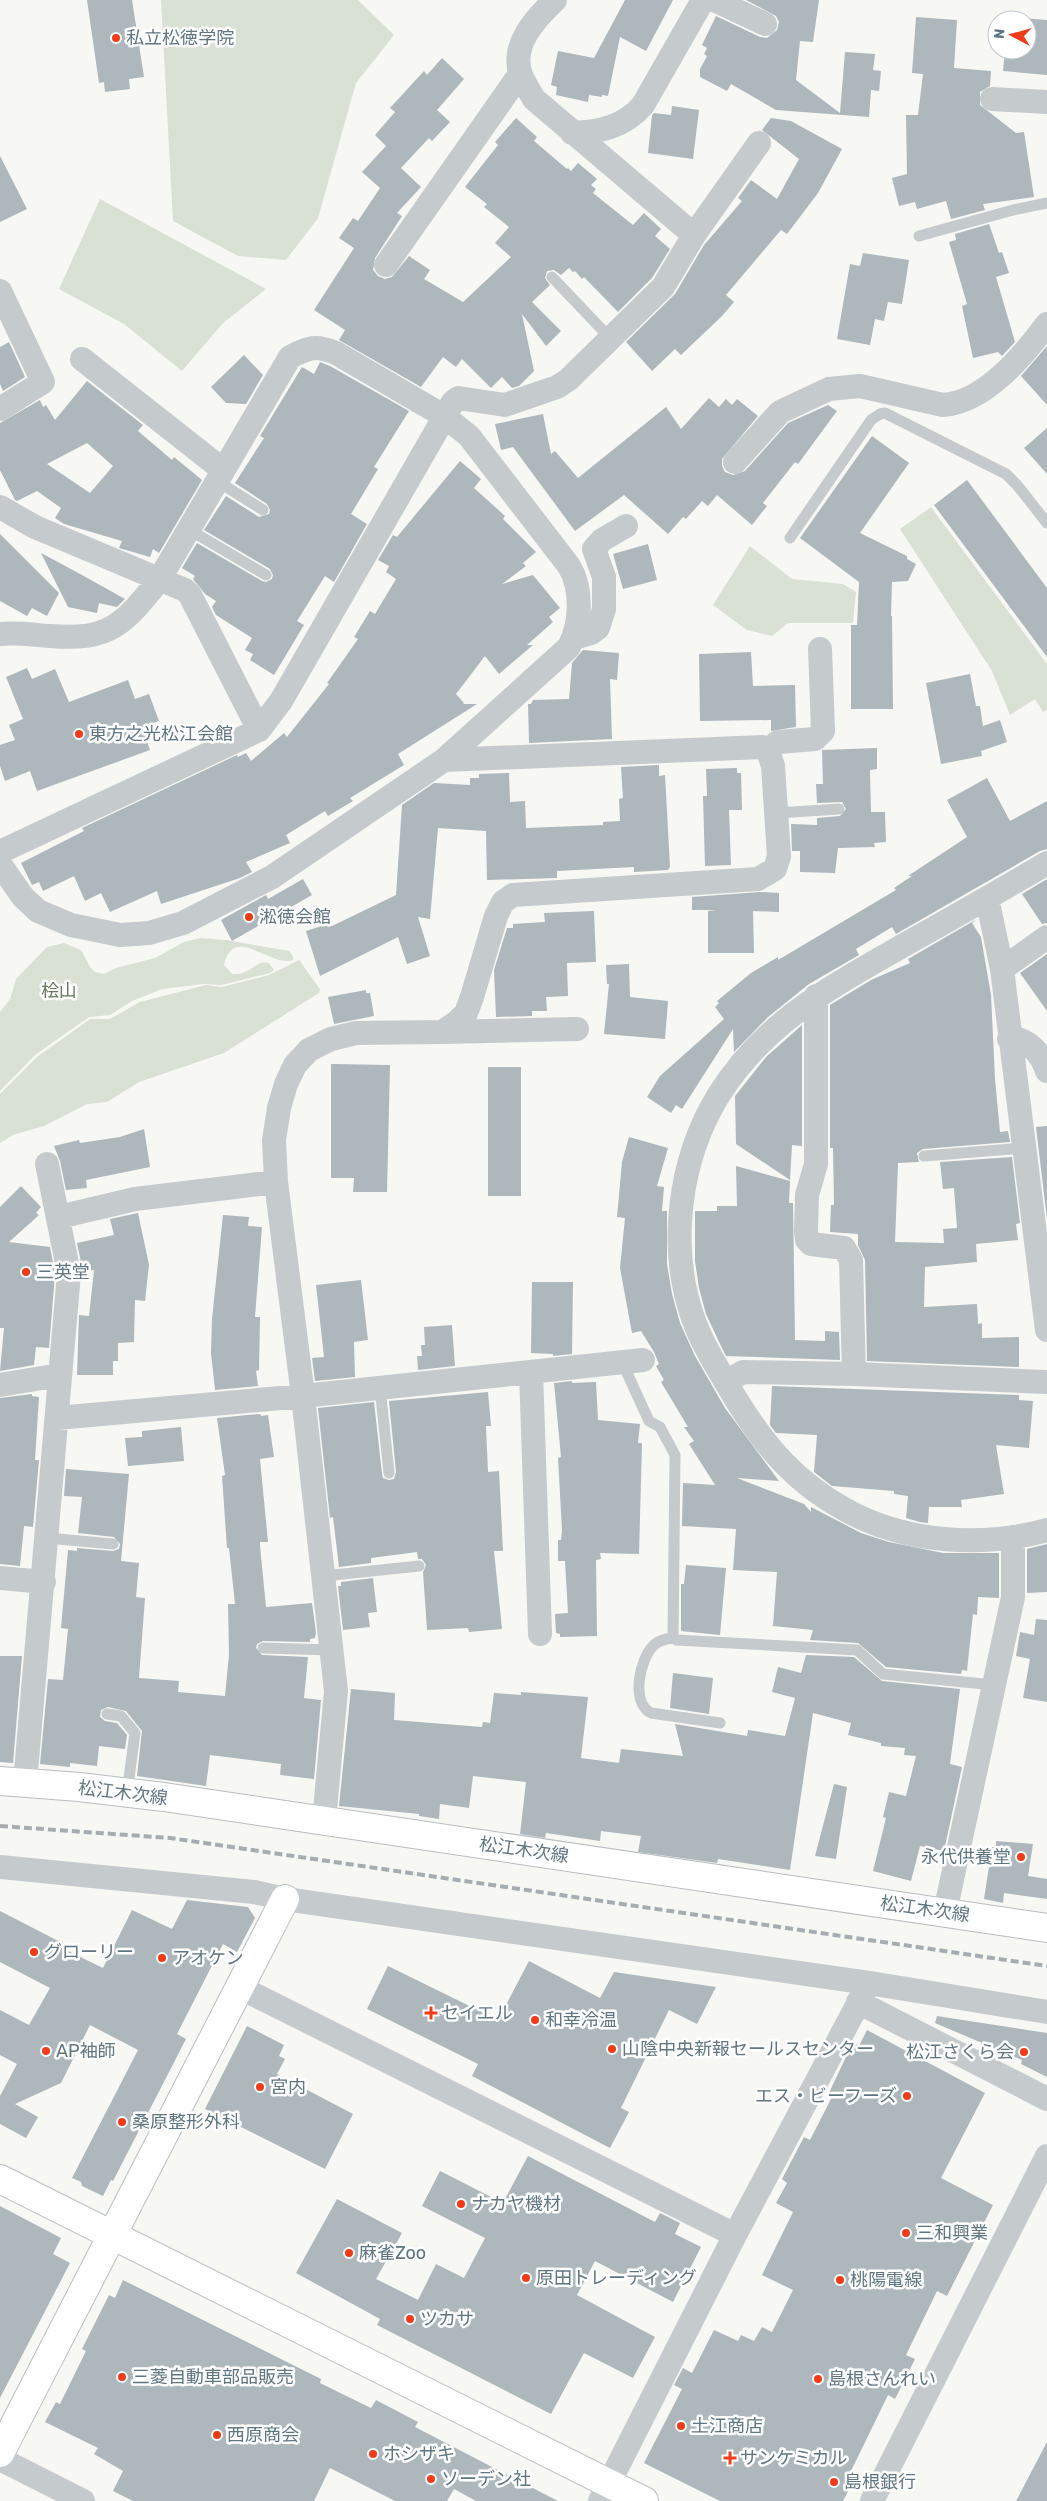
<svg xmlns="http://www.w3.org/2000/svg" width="1047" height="2501" viewBox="0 0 1047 2501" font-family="Rubik,'Noto Sans JP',sans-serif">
	<rect width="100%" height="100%" fill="#f7f7f4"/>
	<!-- green -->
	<path fill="#d9e0d4" d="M161 0H358L394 35 356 83 318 218 286 260 238 256 173 221Z
		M100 199 266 289 223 323 182 371 124 324 59 289Z
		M931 507 1047 664V710L1043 712 1035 699 1010 715 992 671 900 529Z
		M750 546 792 579 843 584 856 592 853 623H788L772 636 747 630 713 605Z
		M201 938 226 940 289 951 293 956V960C271 968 233 923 224 965L232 974C252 975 254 960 269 963L274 970 270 973 221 985 203 984 162 989 132 1001 110 1015 89 1017 35 1055 0 1091V1012L10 999 16 979 47 947 64 943 81 950 90 967 95 972 104 974 116 968 155 958 184 942Z
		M299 960 320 989 319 993 224 1053 139 1082 107 1102 87 1104 44 1126 13 1135 0 1143V1094L37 1057 90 1019H110L140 1002 206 985 222 987 269 975Z"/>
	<!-- building -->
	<path fill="#adb7bc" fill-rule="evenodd" d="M87 0H132L144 77 129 79 130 89 105 92 104 82 99 83Z
		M625 0H673L646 51 620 37 608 96 602 95V97L589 95 588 102 556 95 557 87 551 85 558 51 594 58Z
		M746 0H819L813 42 800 41 796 80 840 113 845 52 875 54 873 70 881 71 879 91 871 90 869 117 776 110 731 84 727 91 700 77V69L707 56 704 54 707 48 702 45 716 16 760 37 767 38 777 30 779 22 776 16Z
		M916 17 957 20 954 68 991 71 990 86 980 92V105L1016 133 1024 132 1034 197 983 204 985 210 951 219 946 201 917 209 915 202 899 206 892 178 907 174 906 115H918L923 74 912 73Z
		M1008 17 1047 20V75L1003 71 1005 50H1027V20H1008Z
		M442 58 464 79 437 110 450 122 432 141 429 138 401 168 421 187 397 213 402 216 375 258 373 270 378 276 385 279 392 277 409 256 430 270 424 279 463 302 511 257 495 243 509 227 484 207 487 204 465 187 498 145 495 142 516 118 537 137 534 141 567 169 568 168 571 171 578 163 597 179 591 185 596 189 593 193 633 225 644 213 661 229 655 236 670 249 652 278 618 312 584 277 582 279 575 271 573 272 569 268 561 275 554 270 547 271 545 278 550 285 532 302 561 331 546 346 522 314 534 371 519 386 512 388 502 377 491 388 462 359 456 367 443 357 421 387 339 340 345 330 314 310 354 248 339 238 353 218 358 221 380 188 362 172 386 146 375 135 395 112 390 108 424 71 427 75Z
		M672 106 699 110 693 159 648 153 652 115 654 113 671 115Z
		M771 118 791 121 842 149 818 193 787 234 781 230 726 295 734 302 722 316 681 355 675 349 652 371 626 342 675 294 704 245 742 201 738 198 751 180 777 199 799 159 762 130Z
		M0 156 27 209 0 222Z
		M989 224 999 253 1002 252 1009 273 996 277 1015 342 1002 356 998 352 973 358 962 306 967 304 949 242 956 240 955 234Z
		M863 253 909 260 902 304 888 302 884 321 875 319 870 345 837 339 850 264 860 266Z
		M9 342 25 377 3 391 0 384V347Z
		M1047 346V405L1021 376Z
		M244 355 263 375 246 404 226 403 211 387Z
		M320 362 330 366 409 411 374 467 378 469 351 514 367 524 334 582 325 576 297 621 304 625 274 675 250 660 253 654 245 650 252 638 216 615 212 607 216 601 205 594 193 579 195 576 182 568 197 543 262 581 266 582 272 579 273 575 270 569 204 530 226 496 259 517 269 514 270 510 267 504 235 483 264 438 260 436 302 367 314 374Z
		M87 381 143 425 138 431 172 460 174 457 202 480 159 553 153 549 150 557 119 548 122 541 64 524 55 518 61 508 37 491 17 501 15 500 0 470V423L40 400 43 407 46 405 55 420ZM87 443 113 466 90 493 47 464Z
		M709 398 719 407 726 399 732 405 737 399 758 416 722 459V466L725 472 733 475 745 471 788 423 828 405 837 411 798 464 795 462 763 503 767 506 752 525 717 495 708 506 702 501 686 519 683 517 668 534 624 495 575 531 513 447 501 450 495 424 543 414 551 454 555 451 578 478 666 407 681 429Z
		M1047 428V474L1024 448Z
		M872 436 909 463 860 533 907 556V559L916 564 908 581 892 582 891 616H892L893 709H851V625H857L859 582 800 538Z
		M460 461 481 479 474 488 505 516 503 519 536 552 523 563 526 566 502 584 533 575 560 608 549 617 553 622 527 645H533L499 674 485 656 456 694 464 703 463 704H477L398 754 404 765 350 798 353 801 328 816 325 811 286 835 290 843 246 862 252 872 240 878 161 904 157 891 110 912 101 893 85 901 74 876 43 891 39 882 32 885 21 863 84 831 82 828 237 755 238 757 246 753 251 761 284 733 287 737 329 684 327 683 358 639 354 637 370 611 375 614 396 579 386 572 389 566 378 560 393 535 397 537Z
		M967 480 1047 588V657L934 505Z
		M0 534 59 593 47 616 32 608 27 616 0 601Z
		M648 544 657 580 623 589 613 554Z
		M41 553 82 575 125 599 117 607 99 603 97 613 68 607Z
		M583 650 619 653 617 680 610 679 612 739 529 743 528 704H531L533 700 569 699 572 663Z
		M751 652 753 686 795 685 796 727 771 731V720L700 721 699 654Z
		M27 668 32 679 55 669 69 702 128 680 135 699 149 694 159 721 142 727 150 750 37 791 30 771 5 781 0 766V745L15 740 9 725 23 719 6 677Z
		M970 674 976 706H980L983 726 1000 720 1007 742 981 751 982 756 941 764 926 683Z
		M877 748V769L870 770 871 812H885L886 842 874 843 875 847 838 848 835 873 800 872V851H792L791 824 817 825V818L840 816 846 809 842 802 817 803 816 784H823L822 750Z
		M659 765V776L665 775 670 867 668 870 634 872V867L557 871V878L487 880 486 831 438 828 430 919 418 917 430 956 407 964 398 937 320 976 306 931 331 923 332 926 396 895 402 805 434 783 470 785V778H479V774L509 773 510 802 525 801 526 828 603 825V822L620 821 619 799 623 798 621 767Z
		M737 768V773H741L742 810H729L731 865 705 866 703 796H707L706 769Z
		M987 778 1010 821 1047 801V849L1040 851 896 934 892 927 856 949 859 955 809 984 768 1017 734 1052 733 1029 682 1109 676 1105 671 1113 647 1097 660 1076 724 1019 715 1007 719 1003 717 1001 751 973 778 957V960L896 890 894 888 912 876H908L967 837 947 800Z
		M303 879 312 895 232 941 221 920 266 895 268 899Z
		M1047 879V923L1042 924 1022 894Z
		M760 892 779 893V912L753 911 754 953H708V911L717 910H692V897Z
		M594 911 596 962 567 963 568 996 546 997 547 1011H532V1016L496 1017 494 970 507 928H513V924L545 922 544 913Z
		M977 919 972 923 981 937 991 995 995 1079 1000 1132 1008 1131 1010 1142 923 1149 917 1153 919 1162 898 1163 895 1242 944 1243 943 1229 957 1228 954 1188 943 1189 940 1162 1012 1157 1020 1223 1016 1224 1018 1240 976 1244 977 1262 925 1267 924 1307 977 1304 978 1324 982 1323V1338L1019 1337V1367L867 1361 865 1260 858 1245V1234L830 1232 831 1205H834L833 1148H830V1005L871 980 910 963 908 959Z
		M1047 954V1011L1020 973Z
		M629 964 630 997 668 1001 665 1039 604 1034 609 984H607L606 965Z
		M366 990V993H370L374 1016 334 1024 328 997Z
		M802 1025V1146L792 1145 790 1180 736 1144 735 1096 766 1057Z
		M331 1064 390 1065 387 1192H353L354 1178H331Z
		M488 1067H521V1196H488Z
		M1047 1126V1219L1036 1127Z
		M144 1129 150 1167 86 1180 87 1188 66 1190 60 1161 54 1146 79 1140 80 1143 120 1137Z
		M629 1137 668 1148 657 1186 664 1187 662 1211H667V1264L672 1294 680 1323 695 1356 725 1408 779 1481 737 1478 804 1504 811 1512V1507L861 1533 889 1542 943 1553H999V1598L978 1597 977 1615 973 1614 967 1671 962 1670 961 1674 886 1667 858 1643 810 1640 813 1630 773 1626 777 1572 733 1570 736 1529 682 1526 683 1483 715 1485 689 1444 694 1441 684 1427H688L661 1382 664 1380 656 1366 659 1364 654 1352 641 1331 632 1333 620 1268 625 1218 617 1217 622 1162Z
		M736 1166 790 1181 789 1203H793L795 1340 825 1341V1331L839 1332 840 1360 726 1356 720 1344 706 1314 699 1288 695 1261V1211H717V1206H737Z
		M21 1186 41 1207 36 1213 39 1215 9 1242 50 1247 55 1274 49 1348 36 1347 34 1365 0 1371 4 1328H0V1207Z
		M138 1213 149 1265 145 1301 135 1300 134 1342 118 1343V1361H113V1375H77L79 1315 89 1316 94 1270 83 1272 77 1243 114 1235 110 1219Z
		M223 1215 249 1217 248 1226 262 1227 255 1317H260L259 1370 256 1371 258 1386 215 1390 211 1353 212 1319Z
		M361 1280 368 1340 354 1342 355 1377 315 1381 312 1358 324 1357 316 1285Z
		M532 1282H573L572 1354 553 1356V1354L531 1353Z
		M452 1325 455 1366 418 1370 417 1356H422L421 1345H425L424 1327Z
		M572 1381V1383L596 1382 598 1420 640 1424 638 1443H642L639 1554 600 1553 601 1559 596 1560 597 1636 560 1637V1634L556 1633 555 1614 568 1613 565 1561H558V1540H561L562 1530 558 1458 561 1457 554 1383Z
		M772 1386 1019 1395V1400L1033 1401 1029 1448 996 1445 1004 1494 961 1500 962 1507H929L928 1523 920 1522 906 1518 908 1496 894 1494V1491L832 1486 814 1472 817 1435 776 1433 770 1425Z
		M488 1392 491 1426H486L488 1472 499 1471 503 1551H494L502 1629 469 1632 468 1628 427 1630 423 1572 426 1565 422 1559H418L417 1552 371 1558V1563L339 1567 333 1517 330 1518 318 1408 374 1402 382 1474 383 1478 389 1480 394 1479 396 1472 389 1401Z
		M32 1394V1396L39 1397 35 1460H39L33 1527 24 1526 20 1566 0 1564V1398Z
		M260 1414 261 1416 268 1415 274 1457 260 1459 268 1542H260V1546L266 1607 312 1603 316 1633 315 1638 310 1639V1642L263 1641 257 1644 256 1648 262 1655 308 1657 304 1698 321 1700 314 1779 280 1775 281 1764 210 1755 206 1786 137 1776 142 1731 126 1711 108 1707 101 1710 100 1717 105 1721 117 1723 127 1735 125 1749 99 1746 97 1766 70 1763V1767L40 1764 48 1679 63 1680 68 1629 61 1628 68 1550 77 1551V1548L113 1551 119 1549 120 1544 114 1537 78 1533 82 1497 64 1496 66 1469 129 1474 121 1561 139 1563 136 1597 145 1598 139 1678 179 1681 178 1692 225 1696 229 1655 228 1604H235L229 1548H227L222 1476 225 1475 217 1418Z
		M181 1427 184 1461 128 1466 125 1438 142 1437V1431Z
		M1047 1544V1592L1027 1593V1549Z
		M686 1565 726 1568 720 1635 681 1631V1584H684Z
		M373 1578 377 1612 368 1613 370 1627 343 1630 338 1586H341V1582Z
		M1036 1619 1047 1620V1702L1023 1698 1030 1659 1016 1656 1020 1632 1034 1635Z
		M806 1655 854 1657 882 1681 960 1689 950 1764 962 1767 944 1851 920 1846 911 1881 873 1871 886 1818 883 1817 889 1792 906 1796 916 1756 904 1755 905 1748 881 1746V1743L848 1735 851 1723 813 1713 790 1870 718 1859 717 1863 638 1852 641 1836 601 1831 600 1841 546 1833 545 1838 520 1834 526 1782 473 1776 469 1808 440 1804 439 1819 419 1816V1814L339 1806 351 1689 395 1693 394 1720 482 1727 483 1722 490 1723 494 1693 521 1695V1692L588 1697 581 1758 619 1763 621 1749 683 1756 675 1724 747 1736 748 1730 785 1736 795 1698 772 1692 778 1667 801 1673Z
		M0 1656H22L13 1763 0 1762Z
		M673 1673 713 1678 709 1714 670 1708Z
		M834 1784 847 1787 836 1859 815 1856Z
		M996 1841 1033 1844 1028 1876 1047 1879V1899L1004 1893 1003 1903 984 1899 992 1847H996Z
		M187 1900 248 1907 255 1918 237 1952 223 1944 177 2034 186 2039 113 2181 111 2180 103 2196 82 2186 81 2182 72 2178 138 2050 90 2025 61 2083 15 2104 38 2117 26 2138 0 2124V2096L17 2064 0 2055V2010L29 2025 50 1988 0 1962V1911L68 1946 66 1950 103 1968 132 1910 172 1929Z
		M529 1961 600 1998 614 1972 716 1987 697 2024 669 2010 621 2108 629 2112 610 2148 472 2076 478 2064 367 2009 388 1966 498 2020Z
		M937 2016 1047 2033V2077L1021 2064 1022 2060 935 2023Z
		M247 2026 284 2045 279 2056 285 2059 277 2074 353 2114 325 2169 205 2109Z
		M867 2030 985 2093 941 2178 993 2205 947 2296 937 2291 906 2355 915 2359 895 2399 888 2395 850 2473 856 2476 843 2501H720L644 2463 682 2389 674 2385 683 2368 692 2373 714 2330 738 2341 741 2335 754 2341 762 2327 772 2332 793 2290 762 2275 793 2212 776 2203 787 2183 782 2179 804 2137 810 2140 832 2097 828 2095 853 2042 859 2046Z
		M528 2156 655 2222 660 2213 680 2223 675 2234 701 2247 673 2302 595 2261 577 2295 655 2337 633 2378 584 2353 551 2414 377 2325 380 2319 296 2273 337 2199 402 2233 376 2279 418 2300 436 2264 464 2278 485 2238 422 2206 440 2171 503 2203Z
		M0 2206 61 2238 53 2254 70 2263 0 2398Z
		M123 2280 321 2379 320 2383 371 2408 376 2400 418 2422 415 2427 558 2501H476L454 2489 447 2501H395L330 2468 314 2501H133L113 2491 123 2471 94 2454 98 2448 45 2422 56 2402 60 2404 86 2351 82 2349 109 2295 115 2298Z
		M1047 2442V2501H1016Z"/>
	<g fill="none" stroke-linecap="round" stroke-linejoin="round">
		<!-- secondary casing -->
		<g stroke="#b9bfc3" stroke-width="30">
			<path id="secondary" d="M0 2179 644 2501
				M0 2453 285 1899"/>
		</g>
		<!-- primary casing -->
		<g stroke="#b8bdc0" stroke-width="30">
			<path id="primary" d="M0 1781 79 1787 164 1797 1047 1928"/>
		</g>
		<!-- lane -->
		<path stroke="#c5cacd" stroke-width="11" d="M919 236 1013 210 1047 203
			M552 277 610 338
			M217 481 263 510
			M188 529 266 575
			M790 538 871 420 880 414 885 413 1006 474 1017 485 1047 523
			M777 813 839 809
			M924 1156 1024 1148
			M622 1362 649 1421 660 1427 675 1455 673 1638 676 1640 857 1650 883 1674 994 1685
			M380 1387 389 1473
			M47 1538 113 1544
			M324 1576 419 1566
			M673 1638C666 1639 659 1640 654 1645 640 1658 630 1702 651 1713L720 1723
			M263 1648 332 1650
			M107 1714 121 1716 135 1733 127 1793"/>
		<!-- street -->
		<path stroke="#c5cacd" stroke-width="24" d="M555 0C536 18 510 45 521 75 524 83 530 92 534 99L694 235
			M714 0 765 24
			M992 99 1047 102
			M572 133C600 132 624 127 643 105L703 0
			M386 265 520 74
			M0 291 43 382 0 409
			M82 359 223 470
			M735 462 780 412 829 389 860 386 943 405C985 402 1023 356 1047 324
			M0 507 35 527 185 590 190 595 259 730
			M0 634C17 632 34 635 50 636 110 641 124 624 159 580L290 357C309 347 316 345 336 353L444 416 469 436 569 566C583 589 581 624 569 647L444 760 272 877 183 923 149 933 120 935 71 925 38 911 23 897 0 864
			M574 638 591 633 598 628 604 609V577L594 549 602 540 626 526
			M768 751 778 742 815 739 823 731 820 649
			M0 852 259 730 281 701 453 402 458 398 505 405 557 387 568 380 663 287 694 235 759 143
			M1047 863C1000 891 952 918 904 945 831 987 764 1022 718 1096 679 1160 668 1247 693 1318 703 1347 722 1375 737 1401 766 1447 795 1482 844 1509 904 1543 982 1548 1047 1530
			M987 898 1002 969 1047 1330
			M1002 969 1047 937
			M816 996V1164L807 1195 806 1232 807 1240 811 1244 844 1248 851 1260 854 1374
			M442 1032 577 1029
			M1009 1039C1027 1036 1042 1055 1047 1071
			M59 1217 135 1199 276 1182
			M531 1372 540 1634
			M726 1382 743 1372 854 1374 1047 1382
			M0 1385 60 1375
			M57 1418 303 1396 643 1360
			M0 1578 44 1582
			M25 1783 69 1273 47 1164
			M324 1821 336 1691 303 1396 276 1182 274 1140 279 1108 286 1084 295 1065 309 1050 331 1039 356 1033 442 1032 457 1022 466 1013 472 997 496 916 503 902 513 895 758 879 775 869 779 856 773 766 768 751 763 747 444 760
			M0 1867 254 1892 285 1899 869 1983 1047 2012
			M945 1912 1013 1597V1537
			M241 1988 735 2235
			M858 2002 1047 2099
			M0 2459 83 2501
			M600 2501 735 2235 869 1983
			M872 2501 1047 2156"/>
		<!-- secondary -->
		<use href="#secondary" stroke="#fff" stroke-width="28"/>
		<!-- primary -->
		<use href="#primary" stroke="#fff" stroke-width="28"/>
		<!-- rail -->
		<path stroke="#a5adb2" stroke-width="4" stroke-dasharray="8 4" stroke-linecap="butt" d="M0 1826 170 1838 1047 1966"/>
	</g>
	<!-- markers -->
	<g fill="#f23b19" stroke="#fff" stroke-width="2">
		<circle cx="116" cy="38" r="5"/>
		<circle cx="79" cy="734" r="5"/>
		<circle cx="249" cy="917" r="5"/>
		<circle cx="26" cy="1272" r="5"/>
		<circle cx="1021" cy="1857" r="5"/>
		<circle cx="34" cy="1952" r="5"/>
		<circle cx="162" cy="1958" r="5"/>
		<path d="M428.5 2005.5h5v5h5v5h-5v5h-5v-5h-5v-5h5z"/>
		<circle cx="535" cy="2020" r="5"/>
		<circle cx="612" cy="2049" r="5"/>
		<circle cx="46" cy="2051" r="5"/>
		<circle cx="1024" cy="2052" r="5"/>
		<circle cx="260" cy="2087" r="5"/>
		<circle cx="907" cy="2096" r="5"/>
		<circle cx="122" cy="2122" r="5"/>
		<circle cx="461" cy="2204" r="5"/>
		<circle cx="906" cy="2233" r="5"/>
		<circle cx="349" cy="2253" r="5"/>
		<circle cx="526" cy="2278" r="5"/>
		<circle cx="840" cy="2280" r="5"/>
		<circle cx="410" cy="2319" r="5"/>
		<circle cx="122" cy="2377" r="5"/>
		<circle cx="818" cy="2379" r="5"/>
		<circle cx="681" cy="2426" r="5"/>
		<circle cx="217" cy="2435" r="5"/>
		<circle cx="373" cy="2454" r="5"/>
		<path d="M727.5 2450.5h5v5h5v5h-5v5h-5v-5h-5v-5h5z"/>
		<circle cx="431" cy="2479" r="5"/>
		<circle cx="834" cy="2482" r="5"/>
	</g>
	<g text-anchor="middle" stroke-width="5" stroke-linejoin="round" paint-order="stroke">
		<!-- poi labels -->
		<g font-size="18" fill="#607582" stroke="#fff" text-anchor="start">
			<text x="126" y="44">私立松徳学院</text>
			<text x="89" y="740">東方之光松江会館</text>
			<text x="259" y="923">淞徳会館</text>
			<text x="36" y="1278">三英堂</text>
			<text x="1011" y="1863" text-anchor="end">永代供養堂</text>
			<text x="44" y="1958">グローリー</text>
			<text x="172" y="1964">アオケン</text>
			<text x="441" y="2019">セイエル</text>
			<text x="545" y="2026">和幸冷温</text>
			<text x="622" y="2055">山陰中央新報セールスセンター</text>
			<text x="56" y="2057">AP袖師</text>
			<text x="1014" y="2058" text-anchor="end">松江さくら会</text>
			<text x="270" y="2093">宮内</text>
			<text x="897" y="2102" text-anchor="end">エス・ビーフーズ</text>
			<text x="132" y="2128">桑原整形外科</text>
			<text x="471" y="2210">ナカヤ機材</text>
			<text x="916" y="2239">三和興業</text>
			<text x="359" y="2259">麻雀Zoo</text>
			<text x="536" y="2284">原田トレーディング</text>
			<text x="850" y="2286">桃陽電線</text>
			<text x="420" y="2325">ツカサ</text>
			<text x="132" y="2383">三菱自動車部品販売</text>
			<text x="828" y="2385">島根さんれい</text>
			<text x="691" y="2432">土江商店</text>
			<text x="227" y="2441">西原商会</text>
			<text x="383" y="2460">ホシザキ</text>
			<text x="740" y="2464">サンケミカル</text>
			<text x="441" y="2485">ソーデン社</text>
			<text x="844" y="2488">島根銀行</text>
		</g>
		<!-- park labels -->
		<g font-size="18" fill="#66795f" stroke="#fff">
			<text x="59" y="997">桧山</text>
		</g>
		<!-- street labels -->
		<g font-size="18" fill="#607582" stroke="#fff">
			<text transform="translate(123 1793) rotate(7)" y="6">松江木次線</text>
			<text transform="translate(524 1850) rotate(8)" y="6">松江木次線</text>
			<text transform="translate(925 1909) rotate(8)" y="6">松江木次線</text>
		</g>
	</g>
	<!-- north arrow -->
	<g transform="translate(1012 35) rotate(276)"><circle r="24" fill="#ffffff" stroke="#bfc8cd"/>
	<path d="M0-4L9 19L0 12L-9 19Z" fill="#f23b19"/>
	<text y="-8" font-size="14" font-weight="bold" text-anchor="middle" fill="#607582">N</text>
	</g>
</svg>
